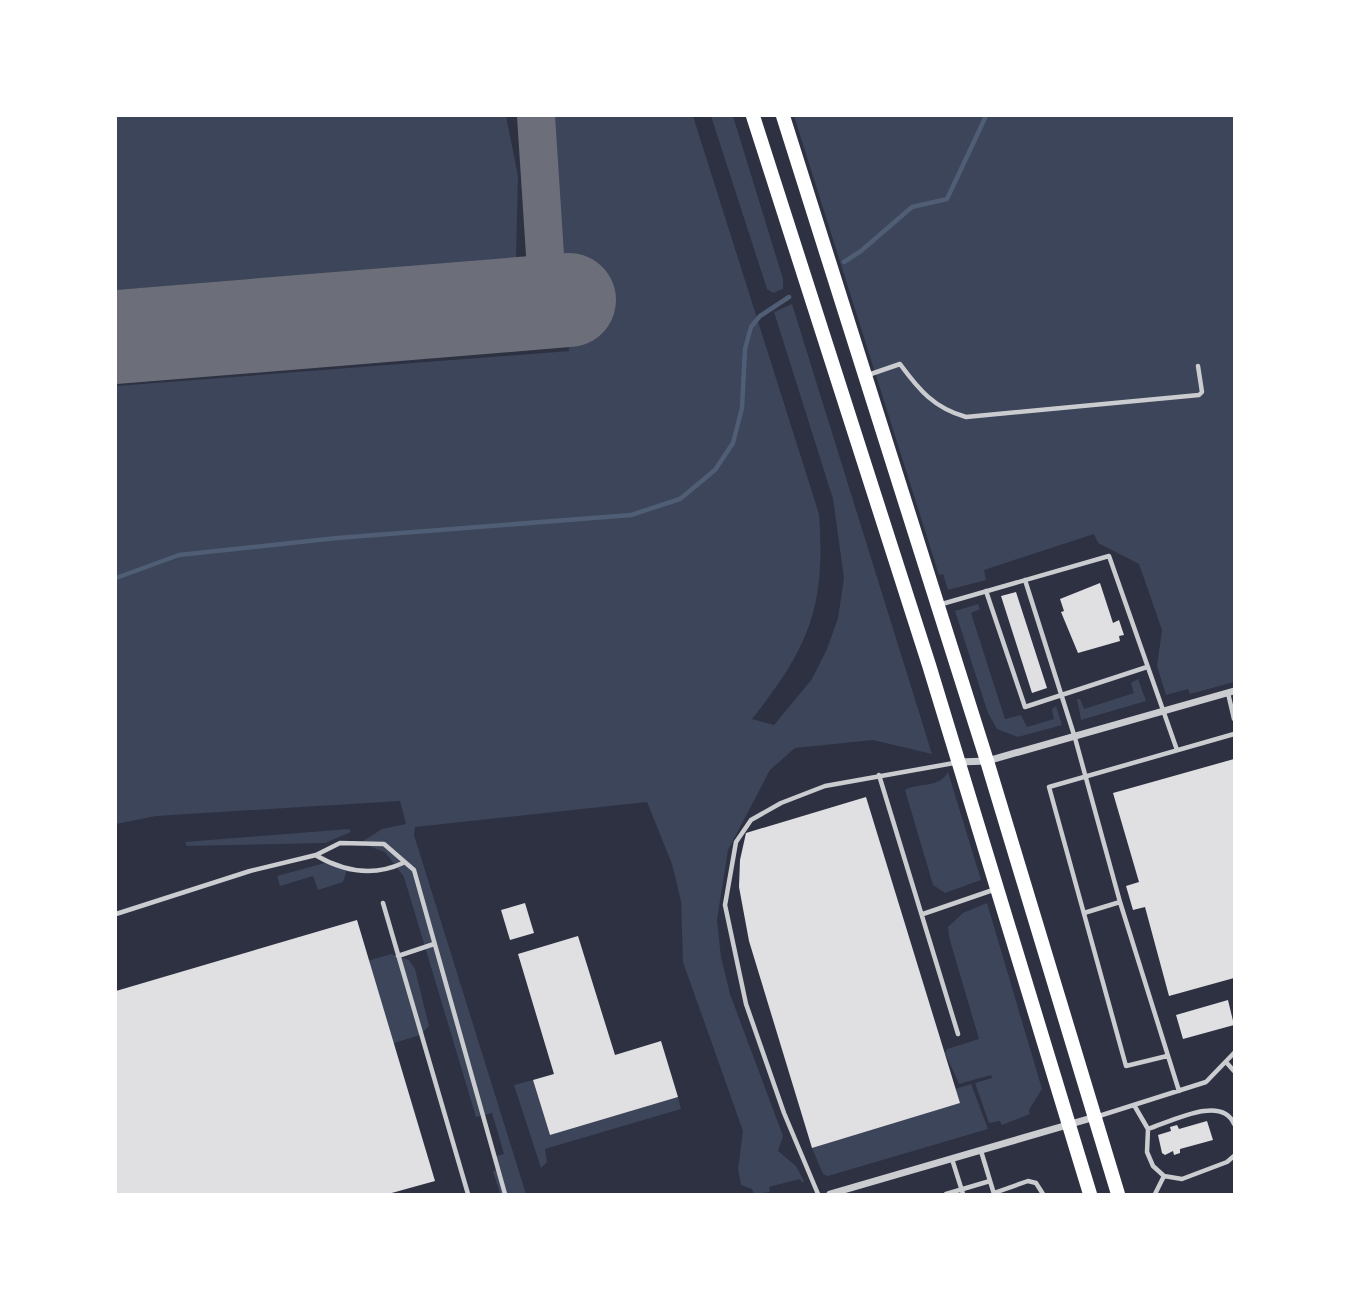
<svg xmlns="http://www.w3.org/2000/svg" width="1350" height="1310" font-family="'Work Sans',sans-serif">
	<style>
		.green { fill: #3c4559 }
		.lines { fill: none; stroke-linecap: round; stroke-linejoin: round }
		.stream { stroke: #4f5d75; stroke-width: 4.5 }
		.taxiway { stroke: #6c6f7a; stroke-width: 38 }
		.runway { stroke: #6c6f7a; stroke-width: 94 }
		.building { fill: #e0e0e3 }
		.service { stroke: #caccd0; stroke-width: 4.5 }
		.minor { stroke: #caccd0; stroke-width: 7 }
		.primary { stroke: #fff; stroke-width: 14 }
	</style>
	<rect width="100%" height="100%" fill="#2d3142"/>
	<path class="green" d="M116 116H506L518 176 516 258 116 290Z
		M552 116H693L819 514C826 607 809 647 752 719L774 725 812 679 827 649 838 618 844 578 833 499 774 312 792 304 932 754 873 740 795 748 770 770 728 850 717 920 721 957 730 994 783 1136 778 1151 796 1166 804 1181 802 1183 800 1179 769 1187 770 1192 754 1194 752 1189 741 1185 738 1169 743 1131 683 962 681 901 672 864 647 802 415 827 414 835 526 1194H500L493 1171 500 1169 496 1156 504 1154 492 1113 476 1117 404 877 385 852 360 843 382 829 406 824 400 801 156 816 116 824V386L569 351Z
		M711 116H733L783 279V289L773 293 767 289Z
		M794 116H1234V682L1190 694 1188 689 1166 695 1157 666 1162 630 1139 564 1098 543 1094 534 984 570 986 580 948 590 943 574 939 575Z
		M978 604 980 609 971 613 1005 719 1021 715 1027 727 1054 719 1052 709 1056 706 1062 725 1018 737 997 729 988 713 955 611Z
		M1138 679 1146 701 1081 720 1077 699H1080L1084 709 1134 693 1131 683Z
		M948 772 981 880 945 893 933 885 905 790C918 782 939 789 948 772Z
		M349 829 351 832 325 843 187 846 185 842Z
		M332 861 343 864 347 870 343 882 318 890 313 876 280 886 277 876Z
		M987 903 1042 1089 1029 1110 1030 1114 1002 1125 1000 1121 989 1123 975 1083 992 1078 991 1075 959 1084 945 1053 947 1049 979 1039 949 937 948 927 963 913Z
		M391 954 409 960 415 969 429 1026 420 1035 365 1052 341 969Z
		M533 1080 550 1135 678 1097 681 1109 545 1149 547 1162 541 1168 514 1085Z
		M971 1084 988 1129 828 1176 823 1174 812 1148 959 1103 955 1089Z"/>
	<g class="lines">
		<path class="stream" d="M844 262 861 251 912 207 947 199 986 116
			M116 578 179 555 337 538 631 515 680 499 715 470 733 443 742 408 745 349 751 327 760 316 789 297"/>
		<path class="taxiway" d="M536 116 548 301"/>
		<path class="runway" d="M116 337 569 300"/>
	</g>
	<path class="building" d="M1100 583 1113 623 1119 620 1124 635 1119 636 1120 641 1078 653 1061 612 1064 611 1060 599Z
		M1016 592 1047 688 1032 693 1001 596Z
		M1234 759V978L1169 996 1145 907 1133 910 1126 886 1139 882 1113 793Z
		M866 797 960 1103 812 1148 749 941 739 887 740 860 746 833Z
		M525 903 534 933 510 940 501 910Z
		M357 920 435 1181 388 1194H116V991Z
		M578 936 615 1055 661 1041 678 1097 550 1135 533 1080 554 1074 518 954Z
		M1228 1000 1234 1025 1183 1039 1176 1015Z
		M1207 1121 1213 1140 1180 1149V1153L1174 1155 1173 1151 1165 1155 1162 1153 1158 1135 1171 1131 1170 1127 1177 1125 1179 1129Z"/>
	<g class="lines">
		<path class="service" d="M868 375 900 364C919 390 934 408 966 417L1199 395 1202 392 1198 366
			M1025 580 1075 738 1120 902 1179 1091
			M986 591 1025 707 1147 667
			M942 604 1109 556 1177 750
			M1228 693 1234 719
			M879 775 958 1034
			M317 856C345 872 373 877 403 863
			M383 903 468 1194
			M1084 913 1120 902
			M116 914 250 871 316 855 340 843 384 844 414 870 505 1194
			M923 914 993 890
			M398 956 434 944
			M1167 1056 1126 1066 1049 787 1234 734
			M1226 1062 1234 1071
			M1134 1105 1148 1129 1147 1152 1153 1166 1164 1176 1182 1179 1227 1162 1234 1156
			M1099 1116 1206 1082 1234 1053
			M1148 1129C1170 1122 1222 1094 1234 1124
			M981 1151 994 1194
			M952 1159 963 1194
			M994 1193 1028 1181 1036 1183 1043 1194
			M818 1194 784 1113 746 1004 725 905 736 842 751 820 781 803 825 786 954 763
			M946 1194 990 1181
			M1155 1194 1164 1176"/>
		<path class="minor" d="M959 762 987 761 1234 691
			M830 1194 1095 1117"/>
		<path class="primary" d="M753 116 929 665 1090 1194
			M783 116 987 761 1118 1194"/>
	</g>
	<rect width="1350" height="1310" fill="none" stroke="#ffffff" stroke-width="234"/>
</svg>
